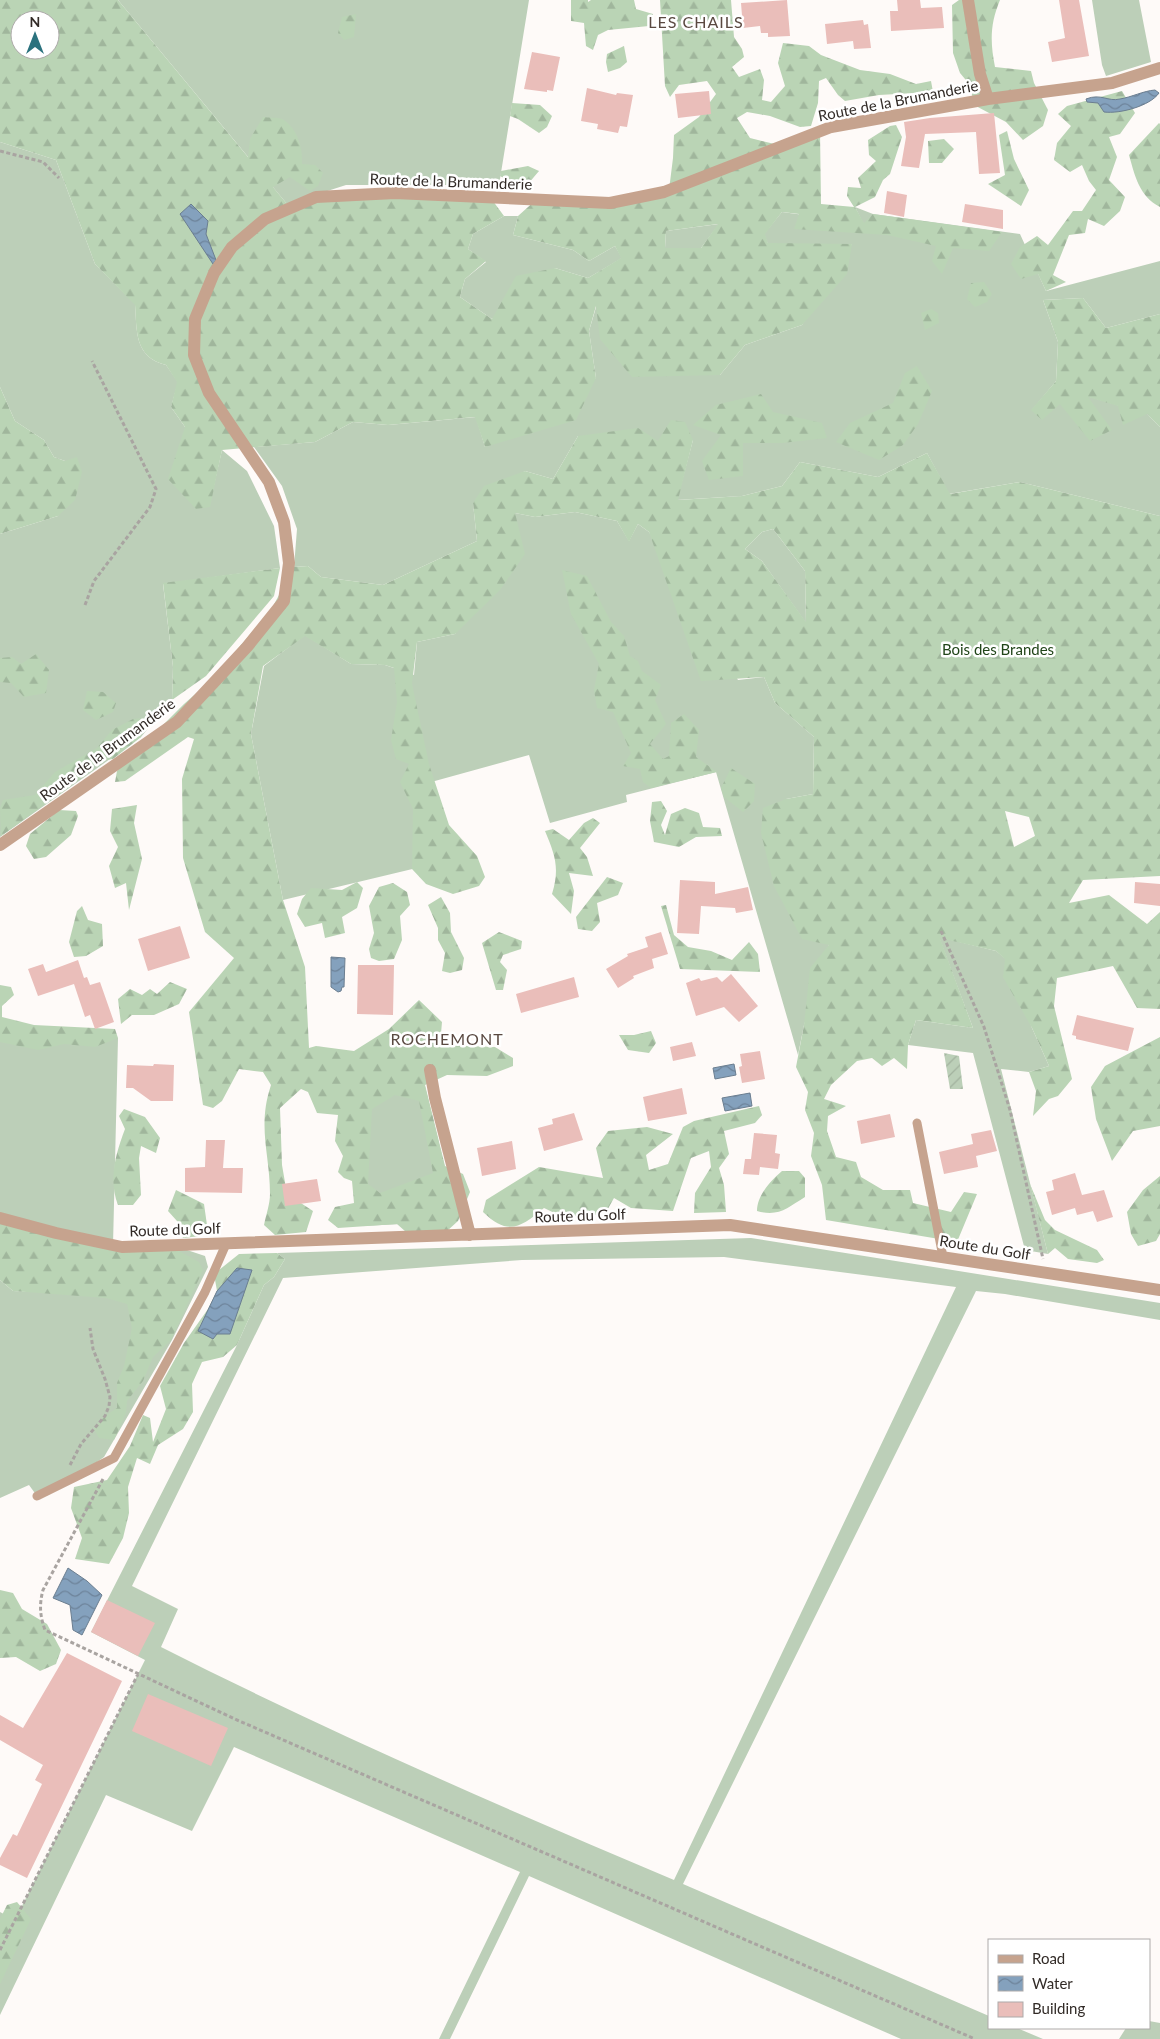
<svg xmlns="http://www.w3.org/2000/svg" width="1160" height="2039" font-family="Lato,sans-serif">
	<style>
		.grass { fill: #bccfb8; fill-rule: evenodd }
		.forest { fill: url(#forest-firs); fill-rule: evenodd }
		.garden { fill: url(#garden-furrows) }
		.water { fill: url(#water-waves); stroke: #6b7e90 }
		.building { fill: #eabeba }
		.lines { fill: none; stroke-linecap: round; stroke-linejoin: round }
		.path { stroke: #a9a4a1; stroke-width: 3; stroke-dasharray: 4 2.5; stroke-linecap: butt }
		.lane { stroke: #c6a38e; stroke-width: 9 }
		.street { stroke: #c6a38e; stroke-width: 12 }
		.labels { text-anchor: middle; dominant-baseline: central; stroke-width: 5; stroke-linejoin: round; paint-order: stroke }
		.street-label { font-size: 15px; fill: #322b27; stroke: #fff }
		.park-label { font-size: 15px; fill: #214519; stroke: #fff }
		.neighbourhood-label { font-size: 16px; letter-spacing: 1px; fill: #5a4941; stroke: #fff }
	</style>
	<defs>
		<pattern id="forest-firs" width="22" height="20" patternUnits="userSpaceOnUse" patternTransform="scale(1.25)"><rect width="22" height="20" fill="#bad4b5"/><path d="M5 1l3.5 6h-7zM16 11l3.5 6h-7z" fill="#a0b69c"/></pattern>
		<pattern id="garden-furrows" width="10" height="10" patternUnits="userSpaceOnUse" patternTransform="scale(1.25)"><rect width="10" height="10" fill="#bccfb8"/><path d="M-1 1l2-2M0 10L10 0M9 11l2-2" fill="none" stroke="#a2b29e"/></pattern>
		<pattern id="water-waves" width="16" height="10" patternUnits="userSpaceOnUse" patternTransform="scale(1.25)"><rect width="16" height="10" fill="#84a1bd"/><path d="M0 5q4-4 8 0t8 0" fill="none" stroke="#6d839a"/></pattern>
	</defs>
	<rect width="100%" height="100%" fill="#fefaf8"/>
	<path class="grass" d="M118 0H529L499 185H346L287 204Z
		M1092 0H1139L1151 62 1106 76 1102 65Z
		M0 142 56 160 95 264 135 304C137 331 134 357 166 365L178 382 171 407 185 427 209 507 222 450 247 471 274 526 280 568 163 584 173 667 172 700 141 737 0 837V534L58 516 65 461 54 457 44 440 15 421 0 387Z
		M855 207 873 214 1020 234 1046 291 1160 261V314L1106 328 1083 298 1043 300 1058 342 1056 381 1032 410 1087 396 1147 414 1160 427V516L1020 482 949 494 927 453 878 477 800 462 782 486 742 496 677 500 693 440 658 441 578 436 553 479 525 471 473 503 477 541 383 585 321 577 308 566 294 567 297 529 282 486 254 447 315 442 353 422 388 425 476 417 485 447 596 378 589 331 597 304 720 375 745 345 802 325 852 244H768L764 234 782 212 863 223Z
		M504 216H518L513 235 573 250 589 261 615 246 622 258 588 278 555 268 492 319 460 297 465 279 486 262 468 249 473 234Z
		M719 224 701 248H665L666 231Z
		M575 512 617 521 629 541 638 524 649 532 738 680 764 677 775 703 814 737 813 794 786 799 829 945 804 1025 798 1055 716 772 626 795 627 802 550 823 529 755 424 784 450 860 283 900 251 734 264 666 305 635 351 664 385 665 414 675 417 642 455 634 515 513 535 517Z
		M773 529 805 571 806 623 762 561 745 549 762 532Z
		M939 937 996 951 1006 959 1032 1028 1049 1066 1029 1072 1001 1069 1048 1254 1025 1250 973 1053 908 1045 916 1020 973 1028Z
		M0 1029 118 1038 113 1245 0 1218Z
		M423 1078 458 1221 363 1226 353 1090Z
		M751 1238 1160 1303V1320L1005 1294 976 1291 683 1884 989 2016V2028H1017L1043 2039H901L529 1876 450 2039H439L520 1872 234 1747 192 1831 106 1795 0 2015V1912L15 1920 145 1660 91 1632 237 1345 264 1285 274 1277 285 1259 277 1253ZM724 1257 956 1287 674 1880C501 1807 329 1732 161 1647L178 1609 132 1586 283 1278 522 1260Z
		M181 1248 205 1256 208 1267 172 1340 104 1457 67 1483 37 1496 29 1485 0 1498V1280L13 1291 36 1292Z
		M1149 2021 1160 2023V2039H1119L1126 2028H1149Z"/>
	<path class="forest" d="M0 0H118L248 157 250 139 263 117C268 118 277 117 282 119 297 127 303 148 302 164L315 165 323 173 318 186 310 191 290 177 273 187 287 204 395 193 490 197 504 216 473 234 468 249 486 261 465 279 460 297 492 319 516 276 555 268 588 278 621 258 615 246 589 261 573 250 513 235 518 216 537 199 610 203 669 190 673 158 674 135 699 117 716 94 707 81 679 85 670 97 665 86 660 0H731L734 37 742 49 744 57 732 67 739 77 760 69 764 80 762 100 771 102 785 86 778 63 783 43 809 46 821 55 860 70 890 74 916 84 931 81 933 92 879 95 845 101 838 95 826 78 819 81 818 103 811 126 800 127 770 116 747 112 737 118 750 138 783 146 820 131 821 204 854 207 847 196 848 187 861 188 858 178 876 161 869 155 868 140 890 126 896 125 902 137 890 174 883 180 875 197 855 207 864 223 873 214 1002 232 989 251 953 248 942 274 932 261 936 246 887 235 794 229 799 214 782 212 765 234 768 243 852 244 847 274 802 325 745 345 720 375 632 377 600 339 596 306 589 331 596 378 576 420 485 447 475 417 388 425 353 422 315 442 222 450 210 507 196 509 168 479 185 427 171 407 177 382 166 365C134 357 137 331 135 305L95 264 56 160 0 142ZM20 20H50V50H20ZM718 224 701 248H665L666 231Z
		M571 0H588V2L591 0H634L636 9 653 14 649 26 608 30 598 35 593 50 586 46 584 23 571 21Z
		M959 0H1000C990 24 990 42 995 67L1031 71 1034 83 1048 110 1043 126 1023 140 1006 122 974 105 970 85 960 73 953 53 952 5Z
		M356 14 354 37 344 40 338 33 342 17Z
		M624 46 627 62 620 68 608 72 606 62 607 54Z
		M1122 91 1135 113 1120 134 1109 137 1117 157 1109 180 1125 197 1120 211 1104 226 1088 219 1085 233 1069 235 1053 275 1066 282 1046 291 1038 274 1021 279 1011 264 1020 247 1037 236 1048 245 1073 211H1082L1096 190 1089 181 1082 165 1070 172 1054 160 1057 143 1071 126 1058 114 1067 106Z
		M512 103 540 105 552 116 547 127 539 133 518 119 510 116Z
		M1159 123 1160 124V207C1139 196 1135 176 1129 155Z
		M1007 131 1014 159 1029 190 1021 206 988 184 1005 175 999 135Z
		M944 139 954 149 942 163H929L928 141Z
		M528 166 539 171 528 184 510 181 500 176 501 171Z
		M984 282 992 294 987 302 975 307 967 299 971 283Z
		M1083 298 1106 328 1160 314V427L1147 414 1123 425 1118 406 1088 397 1112 430 1090 441 1060 404 1042 420 1031 410 1056 381 1058 342 1043 300Z
		M931 309 938 313 939 323 925 330 921 313Z
		M917 366 932 391 918 424 903 445 879 460 836 442 850 423 893 403 905 373Z
		M0 387 15 421 44 440 54 457 65 461 77 457 82 472 75 500 58 516 0 534Z
		M761 394 773 412 822 423 827 438 782 443H743V476L709 480 702 461 721 435 693 425 716 405Z
		M671 420 685 422 693 440 678 500 742 496 782 486 800 462 878 477 927 453 950 494 1020 482 1160 516V876L1083 880 1069 903 1109 895 1147 924 1160 912V1009L1137 1008 1113 966 1057 978 1054 1006 1072 1079 1058 1096 1049 1099 1033 1116 1036 1091 1029 1072 1049 1066 1032 1028 1003 977 1005 959 996 951 940 938 973 1028 916 1020 908 1045 907 1069 894 1058 882 1066 872 1058 857 1061 831 1085 824 1099 846 1106 828 1116 827 1131 836 1157 856 1162 861 1177 883 1190H910L913 1203 951 1212 964 1192 977 1194 957 1242 826 1220 822 1185 811 1156 814 1133 805 1110 808 1092 796 1067 804 1025 810 968 829 945 802 939 774 886 761 833 763 808 786 799 813 794 814 737 775 703 764 677 701 681 649 532 638 524 629 542 617 521 575 512 535 517 515 513 525 554 500 590 455 634 417 642 412 684 429 764 449 825 477 856 485 877 479 886 453 894 426 884 412 869 413 809 400 782 409 764 396 759 391 740 397 702 394 668 385 665 351 664 305 636 263 666 251 734 283 900 305 967 309 1048 316 1046 354 1051 389 1029 419 1000 442 1022 440 1045 495 1047 513 1058V1066L487 1076 447 1075 425 1085 445 1166 463 1174 470 1192 458 1221 447 1231 406 1232 397 1224 338 1228 328 1220 335 1207 354 1203 352 1181 344 1178 338 1172 343 1156 335 1141 338 1115 317 1113 308 1092 301 1089 280 1108 282 1165 287 1194 313 1211 306 1232 275 1235 264 1225C266 1215 270 1204 270 1194 270 1154 257 1127 271 1085L263 1072 239 1069 222 1101 213 1108 203 1105 189 1012 234 958 205 932 183 858 182 779 194 739 188 737 125 781 115 782 117 771 184 704 210 681 271 610 294 567 308 566 321 577 383 585 477 541 473 503 484 486 525 471 553 479 578 436 638 428 658 441ZM773 529 805 571 806 622 762 561 745 549 762 532ZM1005 811 1029 817 1035 836 1014 847ZM395 1095 419 1101 433 1173 380 1193 368 1184 372 1109Z
		M280 568 274 596 206 676 172 700 173 667 163 583Z
		M562 570 587 576 611 622 624 636 630 656 638 661 642 671 661 685 655 700 666 724 650 744 663 759 669 756 671 723 684 714 699 730 696 757 717 772 651 788 643 782 640 769 623 766 631 753 613 712 597 708 594 690 599 664 571 614Z
		M36 654 49 670 46 693 24 697 11 683 0 682V658L12 657 21 664Z
		M87 691 103 692 116 703 113 712 96 720 83 710Z
		M142 718 141 737 113 759 100 761 77 781 1 836 0 808 3 800 35 795 55 772 97 748 112 730 133 719Z
		M731 768 755 784 754 801 743 812 724 797 721 788Z
		M661 801 667 811 661 825 665 835 671 814 685 808 699 813 703 827 720 828 722 836 696 837 679 847 654 842 650 821 652 802Z
		M137 805 134 823 142 859 129 910 126 883 115 888 109 866 118 847 110 831 112 809Z
		M59 810 76 811 78 816 71 835 46 857 34 859 26 846 30 834Z
		M593 818 600 823 580 848 587 857 593 876 569 873 574 891 571 914 552 894C560 868 555 855 545 831L553 829 569 840 584 823Z
		M607 877 623 883 618 895 597 903 600 922 592 931 578 929 576 917Z
		M357 882 363 888 357 908 342 917 345 933 325 938 322 923 305 927 297 914 302 899 311 888 342 890Z
		M393 883 407 892 410 905 400 916 402 940 394 959 379 961 371 958 369 949 374 933 369 906 379 887Z
		M441 897 450 913 451 932 464 958 462 970 450 973 442 971 445 953 438 940V928L428 905Z
		M666 905 674 935 688 947 711 951 732 960 749 942 758 954 760 972 680 969 661 906Z
		M82 906 88 920 102 924 103 946 86 956 74 957 69 942 77 911Z
		M499 932 522 941 521 949 503 955 500 962 507 970 503 990H496L482 943Z
		M170 982 187 989 179 1004 154 1015H132L121 1024 118 999 130 989 142 995 150 989 157 994Z
		M0 985 11 987 14 995 2 1006V1017L34 1025 115 1029 118 1038 95 1047 64 1044 38 1050 0 1042Z
		M651 1031 656 1043 649 1053 628 1050 619 1035H634Z
		M1160 1037V1126L1133 1131 1112 1161 1096 1119 1091 1087 1105 1066Z
		M759 1106 762 1115 755 1123 724 1131 729 1154 719 1168 724 1185 726 1212 694 1213 695 1193 711 1167 709 1151 691 1158 673 1211 631 1208 614 1198 605 1214 563 1217 544 1208C520 1228 508 1236 483 1212L486 1200 539 1167 603 1178 596 1148 608 1131 647 1127 673 1134 646 1155 649 1170 668 1164 683 1127 694 1121Z
		M124 1109 145 1117 160 1138 156 1153 141 1146 139 1158 141 1195 133 1205H118C108 1179 116 1153 125 1129L119 1116Z
		M782 1171H799L805 1178V1197C787 1208 779 1217 757 1211 757 1196 770 1181 782 1171Z
		M1160 1176V1234L1156 1241 1138 1246 1131 1234 1127 1212 1143 1190Z
		M1030 1184 1045 1220 1055 1230 1097 1250 1104 1260 1097 1263 1068 1259 1055 1248 1048 1254Z
		M176 1190 204 1204 207 1225 201 1236 183 1238 177 1221 168 1211Z
		M0 1218 56 1233 177 1250 199 1262 203 1270 171 1340 153 1357 143 1381 127 1401 126 1413 114 1440 99 1438 94 1429 105 1416 117 1408V1383L124 1366 132 1328 127 1304 106 1298 13 1291 0 1280Z
		M277 1253 285 1259 274 1277 264 1285 237 1345 223 1357 202 1362 192 1384 193 1412 183 1429 158 1445 150 1464 137 1458 128 1487 129 1513 123 1538 109 1564 75 1559 82 1538 71 1508 74 1487 107 1480 130 1446 143 1415 150 1418 153 1442 166 1409 160 1386 184 1343 208 1309 217 1291 214 1274 239 1254Z
		M0 1590 13 1593 22 1609 47 1624 61 1650 56 1664 40 1671 16 1657 0 1658Z
		M17 1902 31 1919 0 1984V1919L7 1905Z"/>
	<path class="garden" d="M944 1053 959 1056 963 1089H950Z"/>
	<path class="water" d="M1155 90 1159 93C1150 106 1120 114 1104 112L1098 103 1087 102 1086 99C1101 93 1108 102 1120 99 1132 97 1143 91 1155 90Z
		M191 204 208 221 206 234 216 260 213 264 180 214Z
		M331 957 345 958 344 987H342L341 991 338 992 331 987Z
		M734 1064 736 1075 715 1079 713 1068Z
		M750 1093 752 1106 725 1111 722 1098Z
		M237 1268 252 1270 230 1334H217L213 1339 198 1331 217 1291Z
		M68 1568 87 1581 102 1595 82 1635 73 1630 70 1605 53 1598Z"/>
	<path class="building" d="M787 0 790 36 768 37V33H761L760 26 743 28 741 3Z
		M897 0H920L921 8 942 7 944 28 891 31 890 11H898Z
		M1059 0H1079L1089 56 1052 62 1048 42 1065 38Z
		M863 20 864 25 868 24 871 48 854 49 853 41 827 44 825 24Z
		M532 52 560 57 553 91 547 90V92L524 89Z
		M587 88 616 95 617 93 633 95 627 127 620 126 618 133 597 129 598 124 581 121Z
		M709 91 711 114 678 118 675 94Z
		M994 113 1000 173 979 174 976 132 925 134 919 168 901 166 906 137 904 122 930 118Z
		M887 191 907 195 904 217 884 213Z
		M965 204 1003 210V229L962 222Z
		M680 880 715 882V894L748 887 753 910 736 913 735 908 701 906 699 934 677 933Z
		M1135 882 1160 884V906L1134 903Z
		M180 926 190 958 148 971 138 939Z
		M661 932 668 954 652 959 654 968 633 976 634 978 618 988 606 969 628 956 627 954 648 947 645 937Z
		M78 960 84 978 87 977 90 985 100 982 114 1022 95 1029 90 1015 85 1017 74 984 38 996 28 969 43 964 46 972Z
		M358 965H394L393 1015 357 1014Z
		M731 974 758 1006 739 1022 724 1007 696 1016 686 983 699 978 701 981 717 977 722 982Z
		M574 977 579 997 521 1013 516 994Z
		M1077 1015 1134 1028 1128 1051 1076 1039V1036L1072 1035Z
		M692 1042 696 1056 673 1061 670 1047Z
		M760 1051 765 1079 742 1083 739 1067 742 1066 740 1054Z
		M154 1064 174 1065 173 1101H151L133 1088H126L127 1065 153 1066Z
		M682 1088 687 1114 648 1121 643 1097Z
		M574 1113 583 1140 544 1151 538 1128 553 1124 552 1119Z
		M890 1114 895 1137 861 1144 857 1121Z
		M991 1130 997 1151 976 1156 978 1167 944 1174 939 1152 973 1144 971 1134Z
		M754 1133 777 1135 775 1153 780 1154 778 1169 760 1167 759 1175 743 1174 745 1159H751Z
		M206 1140H225L223 1168H243L242 1193 185 1192V1168L205 1167Z
		M512 1141 516 1169 482 1176 477 1148Z
		M1075 1173 1082 1195 1104 1190 1113 1217 1097 1222 1093 1211 1077 1215 1075 1208 1052 1215 1046 1192 1054 1190 1052 1180Z
		M317 1179 321 1201 285 1206 282 1184Z
		M107 1600 155 1623 138 1656 91 1632Z
		M67 1653 122 1681 27 1878 0 1865V1858L13 1834 17 1836 42 1784 35 1780 43 1765 0 1740V1715L23 1728Z
		M148 1694 228 1728 211 1766 132 1731Z"/>
	<g class="lines">
		<path class="path" d="M0 151 43 162 59 178
			M85 605 94 581 150 507 156 489 92 361
			M941 931 984 1027 1010 1110 1043 1259
			M70 1465 81 1444 105 1416 109 1406 110 1397 105 1379 93 1349 90 1328
			M103 1479 43 1590C39 1605 40 1616 45 1630L237 1720 975 2039
			M0 1950 138 1674"/>
		<path class="lane" d="M917 1123 943 1257
			M37 1496 114 1458 205 1292 226 1244"/>
		<path class="street" d="M968 0 980 74 988 99
			M0 845 177 722 247 647 284 601 289 563 284 522 269 482 209 393 194 355 195 319 214 273 232 247 265 219 316 197 395 193 610 203 664 192 831 127 988 99 1112 83 1160 68
			M430 1070 435 1098 470 1235
			M0 1218 56 1233 122 1247 730 1225 1160 1290"/>
	</g>
	<g class="labels">
		<g class="street-label">
			<text transform="translate(898 100) rotate(-11)">Route de la Brumanderie</text>
			<text transform="translate(451 181) rotate(2)">Route de la Brumanderie</text>
			<text transform="translate(107 749) rotate(-36)">Route de la Brumanderie</text>
			<text transform="translate(580 1215) rotate(-2)">Route du Golf</text>
			<text transform="translate(175 1229) rotate(-2)">Route du Golf</text>
			<text transform="translate(985 1247) rotate(9)">Route du Golf</text>
		</g>
		<g class="park-label">
			<text x="998" y="649">Bois des Brandes</text>
		</g>
		<g class="neighbourhood-label">
			<text x="696" y="21">LES CHAILS</text>
			<text x="447" y="1038">ROCHEMONT</text>
		</g>
	</g>
	<rect x="988" y="1939" width="162" height="90" fill="#ffffff" stroke="#adaaa9"/>
	<rect x="998" y="1955" width="25" height="8" fill="#c6a38e" stroke="#adaaa9"/>
	<text x="1032" y="1964" font-size="15" fill="#322b27">Road</text>
	<rect x="998" y="1976" width="25" height="15" fill="url(#water-waves)" stroke="#adaaa9"/>
	<text x="1032" y="1989" font-size="15" fill="#322b27">Water</text>
	<rect x="998" y="2002" width="25" height="15" fill="#eabeba" stroke="#adaaa9"/>
	<text x="1032" y="2014" font-size="15" fill="#322b27">Building</text>
	<g transform="translate(35 35)"><circle r="24" fill="#ffffff" stroke="#adaaa9"/>
	<path d="M0-4L9 19L0 12L-9 19Z" fill="#2b727e"/>
	<text y="-8" font-size="14" font-weight="bold" text-anchor="middle" fill="#322b27">N</text>
	</g>
</svg>
